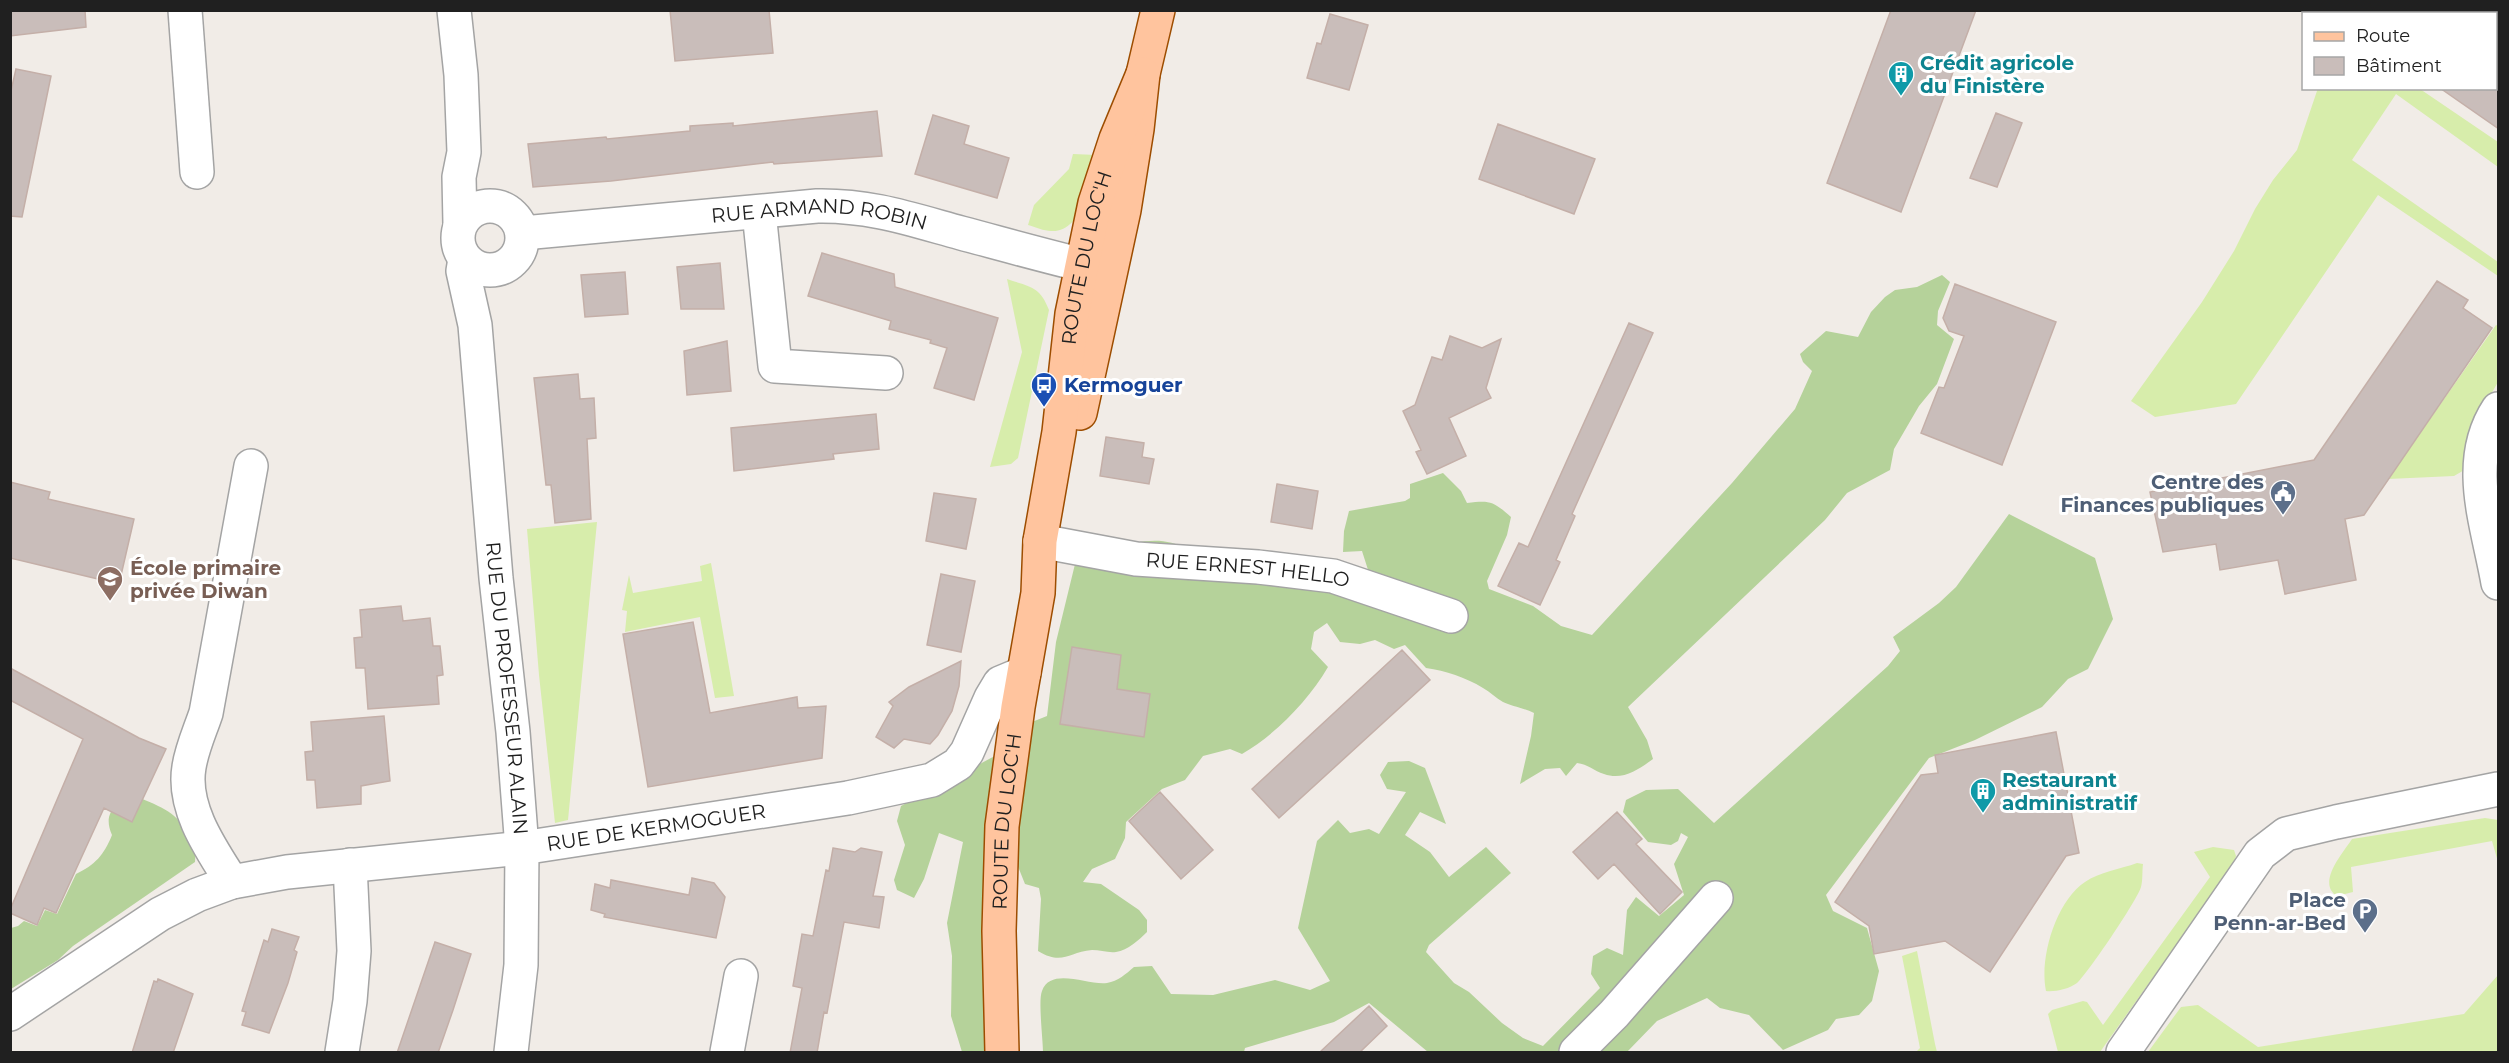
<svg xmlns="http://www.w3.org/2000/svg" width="2509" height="1063" font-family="Montserrat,sans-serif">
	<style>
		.grass { fill: #d7edab }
		.forest { fill: #b5d29a }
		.building { fill: #c9bdba; stroke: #c4afa8; stroke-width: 1.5 }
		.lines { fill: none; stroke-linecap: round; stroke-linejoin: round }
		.minor-casing { stroke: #a4a4a4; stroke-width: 36 }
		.major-casing { stroke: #9d4d00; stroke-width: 36 }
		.minor { stroke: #fff; stroke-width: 33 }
		.major { stroke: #ffc49e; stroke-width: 33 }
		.labels { text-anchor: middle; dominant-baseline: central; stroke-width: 6; stroke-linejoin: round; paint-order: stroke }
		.culture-label { font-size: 20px; font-weight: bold; fill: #0d838f; stroke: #fff; text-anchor: start }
		.street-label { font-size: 20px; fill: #202020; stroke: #fff }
		.transit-label { font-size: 20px; font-weight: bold; fill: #164399; stroke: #fff; text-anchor: start }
		.service-label { font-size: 20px; font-weight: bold; fill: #4e5e75; stroke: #fff; text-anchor: end }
		.education-label { font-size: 20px; font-weight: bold; fill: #785e54; stroke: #fff; text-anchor: start }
	</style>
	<rect width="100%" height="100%" fill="#f1ece7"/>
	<path class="grass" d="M2360 11 2450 10V11L2448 14 2359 13Z
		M2318 88 2420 89 2498 142V167L2396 94 2352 160 2498 262V276L2378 195 2236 404 2155 417 2131 401 2202 302 2234 251 2255 209 2273 180 2297 150Z
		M1073 154 1097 155C1090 179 1084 233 1051 231 1044 231 1035 227 1028 225L1034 205 1069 169Z
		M1007 279C1030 287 1040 286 1049 310L1018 458 1011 464 990 467 1022 352Z
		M2496 325 2498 326V382L2490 396 2466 469 2454 476 2388 479Z
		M597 522 568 820 555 823 539 675 527 529Z
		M711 563 734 696 715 698 700 617 625 632 627 611 622 610 629 575 633 593 702 581 700 566Z
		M2485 818 2498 820V862L2492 841 2351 867 2353 892 2337 896C2316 883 2343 853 2352 839Z
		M2213 847 2234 850 2236 856 2233 865 2100 1052H2058L2048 1014 2052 1010 2083 1001 2087 1002 2103 1025 2210 877 2194 852Z
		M2137 863 2143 864C2142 871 2143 880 2141 887 2138 899 2086 976 2077 983 2069 989 2055 992 2046 991 2039 958 2056 901 2085 882 2099 872 2121 869 2137 863Z
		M1917 951 1935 1044 1937 1052H1916L1920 1048 1902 956Z
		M2498 975V1052H2148L2181 1007 2198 1005 2258 1047 2464 1014Z"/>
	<path class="forest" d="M1942 275 1950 282 1938 311 1937 325 1954 339 1937 384 1919 406 1894 449 1890 470 1847 493 1825 520 1628 707 1647 740 1653 759C1639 769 1623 781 1604 774 1594 771 1588 764 1577 763L1566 776 1560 768 1545 769 1520 784 1531 736 1534 713C1524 708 1511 706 1503 702 1496 698 1490 692 1483 688 1465 677 1446 671 1426 668L1405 645 1394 649 1375 640 1360 644 1340 642 1327 623 1314 632 1311 649 1328 667C1308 701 1276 734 1242 754L1230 749 1203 756 1185 780 1162 789 1126 822 1125 838 1115 859 1092 869 1083 882 1101 884 1139 910 1147 920V932C1139 940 1128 950 1116 952 1108 953 1100 950 1092 950 1068 952 1063 966 1038 951L1041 899 1039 888 1025 884 1017 864 988 1052H962L951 1016 952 956 947 923 963 842 939 833 924 879 914 898 897 890 894 880 905 845 897 821 901 806 1021 742 1032 722 1047 716 1056 642 1076 560C1110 551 1155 528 1187 550L1370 576 1362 551 1343 552 1344 531 1349 511 1405 501 1410 498V484L1443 473 1461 491 1467 503C1490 500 1493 501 1511 517L1507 535 1487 581 1489 589 1533 606 1561 626 1592 635 1732 483 1795 409 1812 371 1803 362 1800 354 1826 331 1858 337 1871 312 1885 297 1895 290 1917 287Z
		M2009 514 2095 558 2113 619 2088 669 2068 679 2042 707 1975 740 1929 758 1826 895 1833 911 1867 928 1879 971 1872 1001 1859 1015 1836 1019 1828 1030 1783 1050 1749 1015 1720 1008 1707 998 1657 1021 1627 1052H1428L1369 1003 1334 1022 1245 1048 1244 1052H1043C1043 1040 1038 1000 1042 991 1051 966 1089 986 1107 983 1118 981 1126 974 1134 967L1152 966 1171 994 1213 995 1275 980 1310 990 1330 981 1298 928 1317 841 1338 820 1350 833 1369 829 1379 834 1406 792 1387 789 1380 775 1388 762 1409 761 1425 768 1446 824 1420 812 1405 835 1430 852 1449 877 1486 847 1511 873 1429 945 1426 952 1454 983 1469 992 1502 1023 1523 1038 1543 1046 1600 988 1591 974 1593 956 1607 948 1623 955 1627 910 1636 897 1659 916 1684 895 1674 864 1688 837 1681 833 1678 841 1671 845 1648 842 1623 812 1626 800 1646 790 1678 789 1714 823 1888 666 1900 651 1893 637 1939 603 1956 587Z
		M136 796C162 808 178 811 190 839 194 848 196 852 195 862L73 946 58 960 11 989V928L18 926 24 921 37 926 45 910 57 914 76 874C95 865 104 855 112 835 102 813 116 802 136 796Z"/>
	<path class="building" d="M10 10H85L86 27 10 36Z
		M670 10H769L773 53 675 61Z
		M1891 10H1976L1901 212 1827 183Z
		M1330 14 1368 25 1349 90 1307 78 1317 43 1321 44Z
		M16 69 51 76 22 217 10 216V95Z
		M2440 88H2499V129Z
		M877 111 882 156 774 164 773 162 611 181 533 187 528 144 606 137 607 139 690 131V126L733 123V126Z
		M1996 113 2022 123 1997 187 1970 178Z
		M933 115 969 126 964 144 1009 158 997 198 915 174Z
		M1498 124 1595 159 1574 214 1479 179Z
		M822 253 894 274 895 287 998 318 974 400 934 388 947 348 930 343 931 340 889 329 891 321 808 296Z
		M720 263 724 309H681L677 267Z
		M625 272 628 314 585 317 581 275Z
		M2437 281 2468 300 2463 308 2492 328 2364 515 2345 519 2356 580 2285 594 2278 560 2220 570 2216 544 2163 552 2150 492 2314 460Z
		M1955 284 2056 322 2002 465 1921 433 1939 387 1944 388 1964 336 1949 331 1943 318Z
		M1629 323 1653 333 1572 514 1575 516 1556 560 1560 562 1540 605 1498 586 1519 543 1528 547Z
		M1450 336 1482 348 1501 339 1486 388 1491 398 1449 418 1466 456 1427 474 1416 452 1421 450 1403 411 1415 405 1432 357 1442 360Z
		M727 341 731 391 687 395 684 351Z
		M578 374 580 399 594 398 596 438 587 439 591 519 555 523 551 485H546L534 378Z
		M876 414 879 449 833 454 834 459 734 471 731 428Z
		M1106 437 1144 443 1142 457 1154 459 1149 484 1100 476Z
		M10 482 50 492 48 499 134 519 119 584 10 558Z
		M1277 484 1318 491 1312 529 1271 522Z
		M934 493 976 499 966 549 926 541Z
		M941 574 975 581 961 652 927 645Z
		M401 606 403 621 430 618 433 646H440L443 675 437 676 439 704 368 709 365 668H356L354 638 362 637 360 610Z
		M693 622 710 713 797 697 798 708 826 706 822 758 648 787 623 634Z
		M1072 647 1121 655 1117 689 1150 694 1144 737 1060 724Z
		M1402 650 1430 680 1279 818 1252 789Z
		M961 661 959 686 952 711 938 735 930 744 904 739 894 748 876 737 893 706 889 702 909 687Z
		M10 668 139 738 166 749 132 822 104 808 56 913 44 908 37 925 10 913V910L83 739 10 700Z
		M384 716 390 781 361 786V804L317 808 315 780H307L305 752 313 751 311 722Z
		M2056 732 2079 853 2066 856 1990 972 1945 941 1874 954 1869 926 1835 902 1921 775 1938 773 1935 755Z
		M1160 792 1213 850 1181 879 1129 821Z
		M1617 812 1642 839 1636 844 1682 892 1660 914 1614 864 1598 879 1573 852Z
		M833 848 855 852 861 848 882 852 873 896 884 897 879 928 844 922 827 1013 824 1012 817 1053H790L802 988 793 986 802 934 813 936 826 870 829 871Z
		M692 878 714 883 725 897 716 938 604 917 605 914 591 910 595 884 610 888 611 880 689 895Z
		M272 929 299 937 294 950 297 952 288 983 269 1033 242 1025 246 1012 242 1011 264 940 268 942Z
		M435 942 471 954 453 1010 438 1053H397Z
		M158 979 193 994 173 1053H132L154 981 157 982Z
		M1369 1006 1387 1026 1359 1053H1319Z"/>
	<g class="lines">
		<g class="minor-casing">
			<g id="minor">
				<path d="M185 10 197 172"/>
				<path d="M454 10 461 75 464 152 459 177 460 224"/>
				<circle cx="490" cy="238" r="32"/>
				<path d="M759 212 775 366 886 373"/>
				<path id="s1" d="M523 233 817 206C870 205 910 219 961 233 1010 246 1059 260 1108 271"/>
				<path id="s2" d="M465 259 463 271 475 325 496 578 513 732 522 848 521 965 511 1052"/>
				<path d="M2498 409C2463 462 2488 525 2498 583"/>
				<path id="s3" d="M1040 541 1136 559 1258 567 1333 576 1451 616"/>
				<path d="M232 882C211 849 182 808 189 767 192 748 200 731 206 713L251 466"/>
				<path id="s4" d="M10 1014 160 914 197 895 232 882 287 872 522 848 848 798 932 780 958 764 967 752 991 698 1000 683 1024 673"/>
				<path d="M342 1052 350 1001 354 951 350 865"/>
				<path d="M727 1052 741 976"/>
				<path d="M1576 1052 1614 1014 1716 898"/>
				<path d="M2123 1052 2260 854 2286 834 2336 822 2498 789"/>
			</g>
		</g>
		<g class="major-casing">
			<g id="major">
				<path d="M1080 413 1124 210 1137 129 1143 74 1158 10"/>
				<path id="s5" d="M1002 1052 999 931 1002 826 1018 707 1038 593 1040 541 1059 432 1072 314 1095 203 1116 139 1143 74"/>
			</g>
		</g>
		<use href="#minor" class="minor"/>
		<use href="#major" class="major"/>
	</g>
	<defs>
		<g id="building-pin" transform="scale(1.35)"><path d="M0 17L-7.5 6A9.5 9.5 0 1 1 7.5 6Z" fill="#0f9aa8" stroke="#fff"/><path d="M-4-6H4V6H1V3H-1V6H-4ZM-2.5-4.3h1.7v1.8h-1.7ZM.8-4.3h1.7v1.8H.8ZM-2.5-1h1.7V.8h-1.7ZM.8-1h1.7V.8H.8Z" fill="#fff"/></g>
		<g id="bus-pin" transform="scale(1.35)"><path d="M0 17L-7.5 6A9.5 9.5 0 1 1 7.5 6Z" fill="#1a4fb4" stroke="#fff"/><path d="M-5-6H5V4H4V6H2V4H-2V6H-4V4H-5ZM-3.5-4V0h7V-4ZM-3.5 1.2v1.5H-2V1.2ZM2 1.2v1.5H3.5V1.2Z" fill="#fff"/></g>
		<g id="civic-pin" transform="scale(1.35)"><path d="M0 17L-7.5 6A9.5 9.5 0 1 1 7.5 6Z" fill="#5c6f8a" stroke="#fff"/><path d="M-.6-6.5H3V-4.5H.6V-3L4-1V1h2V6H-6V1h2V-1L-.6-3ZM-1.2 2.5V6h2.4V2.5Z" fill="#fff"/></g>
		<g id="school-pin" transform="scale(1.35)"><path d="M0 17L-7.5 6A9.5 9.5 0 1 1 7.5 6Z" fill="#8d6e63" stroke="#fff"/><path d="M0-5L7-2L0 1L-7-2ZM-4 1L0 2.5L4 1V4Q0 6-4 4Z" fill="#fff"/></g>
		<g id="parking-pin" transform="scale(1.35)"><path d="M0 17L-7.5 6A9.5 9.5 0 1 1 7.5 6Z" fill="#5c6f8a" stroke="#fff"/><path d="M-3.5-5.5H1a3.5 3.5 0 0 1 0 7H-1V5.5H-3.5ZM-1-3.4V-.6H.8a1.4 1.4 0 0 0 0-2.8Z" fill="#fff"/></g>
	</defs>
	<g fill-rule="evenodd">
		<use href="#building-pin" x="1901" y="74"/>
		<use href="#bus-pin" x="1044" y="385"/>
		<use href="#civic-pin" x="2283" y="493"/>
		<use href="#school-pin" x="110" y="579"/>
		<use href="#building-pin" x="1983" y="791"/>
		<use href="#parking-pin" x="2365" y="911"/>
	</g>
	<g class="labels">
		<g class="culture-label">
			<text x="1920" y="63">Crédit agricole<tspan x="1920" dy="23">du Finistère</tspan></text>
			<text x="2002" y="780">Restaurant<tspan x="2002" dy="23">administratif</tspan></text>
		</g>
		<g class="street-label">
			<text stroke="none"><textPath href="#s1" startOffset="298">RUE ARMAND ROBIN</textPath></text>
			<text stroke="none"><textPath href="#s5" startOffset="801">ROUTE DU LOC'H</textPath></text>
			<text stroke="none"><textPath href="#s3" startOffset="210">RUE ERNEST HELLO</textPath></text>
			<text stroke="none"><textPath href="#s2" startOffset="432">RUE DU PROFESSEUR ALAIN</textPath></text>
			<text stroke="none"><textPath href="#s5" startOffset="231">ROUTE DU LOC'H</textPath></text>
			<text stroke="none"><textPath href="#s4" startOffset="687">RUE DE KERMOGUER</textPath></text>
		</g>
		<g class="transit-label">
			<text x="1064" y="385">Kermoguer</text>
		</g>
		<g class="service-label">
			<text x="2264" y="482">Centre des<tspan x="2264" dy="23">Finances publiques</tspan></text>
			<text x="2346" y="900">Place<tspan x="2346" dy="23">Penn-ar-Bed</tspan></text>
		</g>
		<g class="education-label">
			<text x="130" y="568">École primaire<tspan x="130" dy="23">privée Diwan</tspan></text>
		</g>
	</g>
	<rect width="2509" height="1063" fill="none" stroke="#202020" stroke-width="24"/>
	<rect x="2302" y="12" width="195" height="78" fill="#ffffff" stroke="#a6a6a6" stroke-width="1.5"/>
	<rect x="2314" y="32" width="30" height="9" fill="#ffc49e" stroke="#a6a6a6" stroke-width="1.5"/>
	<text x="2356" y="42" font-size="18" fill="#202020">Route</text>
	<rect x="2314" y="57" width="30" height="18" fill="#c9bdba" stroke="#a6a6a6" stroke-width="1.5"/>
	<text x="2356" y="72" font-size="18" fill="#202020">Bâtiment</text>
</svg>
